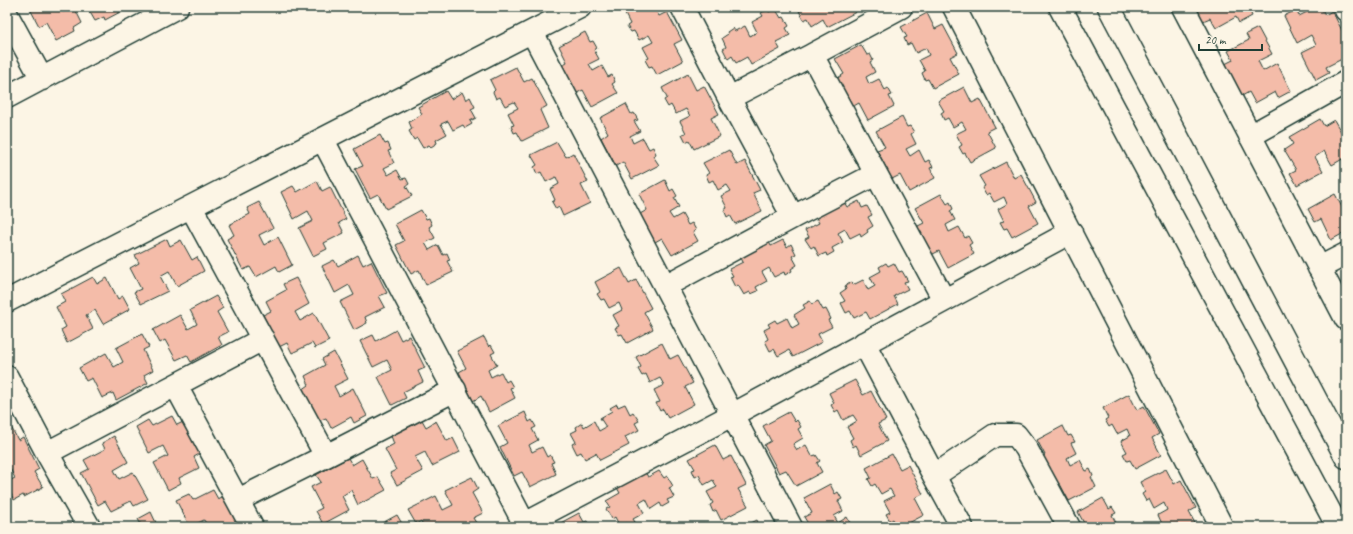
<svg xmlns="http://www.w3.org/2000/svg" width="1353" height="534" font-family="Caveat,sans-serif">
	<style>
		.building { fill: #f4bca9; stroke: #1f3d34 }
		.lines { fill: none; stroke-linecap: round; stroke-linejoin: round }
		.minor-casing { stroke: #1f3d34; stroke-width: 25 }
		.minor { stroke: #fcf5e5; stroke-width: 22 }
	</style>
	<rect width="100%" height="100%" fill="#fcf5e5"/>
	<filter id="ink" filterUnits="userSpaceOnUse"><feTurbulence type="fractalNoise" baseFrequency=".025" numOctaves="2"/><feDisplacementMap in="SourceGraphic" scale="8" xChannelSelector="R" yChannelSelector="G"/><feConvolveMatrix kernelMatrix="1 2 1 2 8 2 1 2 1" color-interpolation-filters="sRGB"/></filter>
	<g filter="url(#ink)">
		<path class="building" d="M29 7H61L63 12 74 7 82 23 74 28 75 31 56 41 46 22 39 26Z
			M87 7H122L124 10 105 20 104 17 95 21Z
			M638 7H654L659 16 667 12 682 40 674 44 683 61 657 75 652 66 649 67 645 60 649 58 643 47 653 42 649 35 639 40 634 31 631 32 627 26 630 24 625 14Z
			M802 7H854L856 12 827 27 823 19 812 26 808 18 804 20 799 11 803 9Z
			M1195 7H1248L1252 16 1239 23 1236 17 1216 28 1210 18 1203 21Z
			M1317 7H1321L1325 15 1332 11 1346 38V44L1341 46 1346 57 1326 67 1329 73 1316 80 1302 52 1316 45 1311 35 1297 43 1284 16 1296 10 1299 16Z
			M775 8 781 18 784 17 789 26 786 28 790 35 776 42 780 49 751 65 747 57 736 63 732 56 728 59 723 49 726 47 722 38 728 34 727 32 733 28 735 31 745 26 750 36 757 32 752 22 763 16 761 13 768 9 769 12Z
			M927 13 935 29 943 25 958 53 950 57 959 74 933 88 928 79 925 80 922 73 925 71 919 60 929 55 926 48 916 53 911 43 907 45 904 38 907 37 901 27Z
			M1258 28 1272 54 1258 61 1263 71 1277 63 1291 91 1278 98 1275 92 1255 103 1249 92 1242 96 1225 64 1233 60 1228 51 1249 40 1246 34Z
			M585 32 590 42 593 41 597 48 594 50 599 59 589 64 593 71 602 66 608 77 612 75 615 82 612 84 618 93 592 107 583 90 575 94 560 66 567 62 559 46Z
			M861 45 867 55 870 54 873 60 870 62 875 72 866 77 869 84 879 79 885 90 888 88 892 95 889 96 894 106 868 120 859 103 852 107 836 79 844 74 835 59Z
			M516 67 524 82 532 78 547 106 540 110 548 128 522 141 517 132 514 133 511 126 514 125 508 113 518 108 514 102 505 106 500 97 496 99 493 92 495 90 490 80Z
			M688 74 696 90 704 86 719 114 711 118 720 136 694 149 689 140 686 142 682 134 686 133 680 121 690 116 686 109 676 114 671 105 668 107 664 100 667 98 662 88Z
			M964 87 972 103 980 99 995 127 987 131 996 148 970 162 965 153 963 154 959 147 962 145 956 134 966 129 962 122 953 127 948 118 944 120 941 113 944 111 938 101Z
			M446 91 451 99 462 92 466 100 470 97 475 107 471 109 476 118 470 121 472 124 465 128 463 125 453 130 448 121 441 124 447 134 436 140 437 143 431 147 429 145 423 148 417 138 414 140 409 131 412 129 409 122 422 114 418 107Z
			M626 104 631 114 634 113 638 120 634 121 640 131 630 136 633 143 643 138 649 149 653 147 656 154 653 156 659 165 632 179 623 162 616 166 601 138 608 133 600 118Z
			M902 117 907 127 910 126 914 132 911 134 916 144 906 149 910 156 919 150 925 162 929 160 933 167 930 168 935 178 909 192 900 175 892 179 877 150 885 147 876 131Z
			M1320 119 1324 126 1334 120 1346 140V157L1332 165 1324 151 1315 157 1323 171 1297 185 1290 173 1296 170 1284 150 1293 144 1289 137Z
			M380 135 385 144 388 143 391 150 388 151 394 163 384 168 388 175 397 170 402 179 406 178 409 184 406 186 412 196 386 209 378 194 370 198 355 169 363 166 354 149Z
			M557 142 566 157 573 153 588 182 581 185 590 203 563 216 559 207 556 209 552 202 555 200 550 189 559 184 556 177 546 182 541 172 537 174 534 167 537 165 531 155Z
			M729 150 737 165 745 161 760 190 753 193 762 211 735 224 730 215 727 217 724 210 727 208 721 196 731 191 727 185 718 190 713 180 709 182 706 175 709 173 703 163Z
			M1006 162 1014 178 1021 174 1036 202 1029 206 1038 223 1012 237 1007 228 1004 229 1000 222 1004 221 998 209 1007 204 1004 197 994 202 989 193 986 195 982 188 985 186 979 176Z
			M665 180 670 191 673 189 677 196 674 198 679 207 669 213 673 219 682 214 688 225 692 223 696 230 693 232 698 241 672 255 662 238 655 242 640 214 647 210 639 194Z
			M317 181 322 191 330 187 346 219 339 223 344 233 324 243 327 249 313 256 299 228 313 221 308 211 294 219 281 192 293 186 297 192Z
			M941 194 947 204 950 202 953 209 950 211 955 220 946 225 949 232 959 227 965 238 968 236 972 243 969 245 974 254 948 268 939 251 931 255 916 227 924 223 915 208Z
			M1335 194 1343 209 1346 207V241L1342 234 1331 240 1321 219 1315 222 1308 209Z
			M843 200 847 207 859 201 862 208 867 206 872 215 868 217 873 226 867 230 868 232 861 237 860 233 850 238 845 229 838 233 843 242 832 248 834 252 827 256 826 253 819 256 814 246 811 248 805 239 809 237 805 230 819 223 815 216Z
			M259 202 273 228 259 235 264 245 278 237 292 265 279 272 276 266 256 277 250 267 243 270 227 239 234 235 229 225 250 214 247 208Z
			M421 210 426 219 429 218 432 225 429 227 435 238 425 243 429 250 438 245 443 255 447 253 450 260 447 261 453 272 426 285 419 270 411 274 396 245 404 241 395 224Z
			M767 238 771 246 783 240 787 247 791 244 796 254 792 256 797 265 791 269 792 271 785 275 784 272 774 277 769 268 762 272 767 281 756 287 758 291 751 294 750 292 744 295 738 285 735 287 730 277 733 276 729 269 743 262 739 254Z
			M167 239 170 246 181 240 192 260 197 257 204 271 177 286 169 271 160 276 168 291 141 304 134 292 141 289 130 268 139 263 135 255Z
			M358 255 363 265 371 261 387 293 379 296 385 307 365 317 367 323 354 330 340 302 354 295 349 285 335 293 322 266 334 260 338 266Z
			M886 263 888 266 894 263 899 272 902 271 908 281 904 282 908 289 894 296 898 304 870 319 866 312 854 318 850 311 846 313 841 303 845 301 840 293 846 289 845 286 852 282 853 285 863 280 868 290 875 286 870 277 881 271 879 267Z
			M621 268 629 284 636 280 651 308 644 312 653 329 627 343 622 334 619 335 615 328 619 326 613 315 622 310 619 303 609 308 604 299 601 300 597 294 600 292 595 282Z
			M93 277 97 284 107 278 118 299 123 296 130 309 103 324 95 310 86 315 93 329 67 343 61 330 66 327 56 307 65 302 61 294Z
			M296 278 309 304 295 312 300 321 314 313 329 341 315 348 312 343 292 353 287 343 279 347 263 315 271 311 266 301 286 290 283 284Z
			M216 296 223 308 217 312 228 332 218 337 222 345 191 362 187 355 176 360 165 340 160 343 153 330 180 315 188 329 197 324 190 310Z
			M810 301 812 304 818 301 823 310 826 309 831 319 828 320 832 327 818 334 822 342 793 357 789 350 778 356 774 349 770 351 765 341 768 339 764 330 770 327 768 324 775 320 777 323 787 318 792 328 799 324 794 315 805 308 803 305Z
			M396 330 401 340 409 336 425 368 418 371 423 382 403 392 406 398 392 405 378 377 392 370 387 360 373 367 360 341 373 335 376 341Z
			M142 334 149 347 143 350 153 370 144 375 148 383 116 400 113 393 102 398 92 378 86 381 79 368 106 353 114 367 123 362 116 348Z
			M484 337 489 347 491 345 495 352 491 354 497 365 488 370 491 377 501 372 506 382 509 380 513 387 510 388 515 398 489 412 481 396 473 401 459 372 466 368 457 351Z
			M662 343 670 359 678 355 693 383 685 387 694 404 668 418 663 409 660 411 656 403 660 402 654 390 664 385 660 378 650 383 646 374 642 376 638 369 641 367 636 357Z
			M334 352 348 379 334 386 339 396 353 388 367 416 354 423 351 417 331 428 326 418 318 421 302 390 309 385 305 376 325 365 322 359Z
			M855 380 863 395 871 391 886 420 878 424 887 441 861 455 856 445 853 447 850 440 853 438 847 427 857 421 853 415 843 420 838 410 835 412 831 405 834 403 829 393Z
			M1129 394 1137 410 1144 406 1159 434 1152 438 1161 455 1135 469 1130 460 1127 461 1123 454 1127 452 1121 441 1130 436 1127 429 1117 434 1112 425 1109 427 1105 420 1108 418 1103 408Z
			M617 404 618 407 625 404 630 414 633 412 639 421 635 423 639 430 625 437 629 445 600 460 596 453 585 459 581 452 577 454 572 444 576 442 571 433 577 430 576 427 582 423 584 427 594 421 599 431 606 427 600 418 612 411 610 408Z
			M525 412 529 422 532 420 536 427 532 429 538 440 529 445 532 452 542 447 547 457 550 455 554 462 551 463 556 474 530 487 522 472 514 476 500 447 507 443 498 426Z
			M789 412 795 422 797 420 801 427 798 429 803 438 793 444 797 450 806 445 812 456 816 455 820 461 817 463 822 472 796 486 786 470 779 473 764 445 771 441 763 426Z
			M172 416 177 425 185 421 201 453 194 457 199 468 179 478 181 483 168 490 154 463 168 456 163 446 149 453 136 427 148 420 152 426Z
			M422 420 426 427 436 421 447 441 453 438 460 452 432 466 425 452 415 457 423 471 397 485 390 473 396 470 385 449 394 444 391 436Z
			M10 425 18 440 23 437 39 469 34 472 43 487 24 497 23 495 14 500 7 486V482L15 478 7 463V426Z
			M1063 426 1068 436 1071 435 1075 442 1071 443 1076 453 1067 458 1070 465 1080 460 1086 471 1090 469 1093 476 1091 477 1096 487 1069 501 1060 484 1053 488 1038 460 1045 455 1037 440Z
			M114 436 128 462 114 470 119 479 133 472 148 499 134 506 131 501 111 511 105 501 98 505 81 473 89 469 84 460 105 449 102 443Z
			M715 445 723 460 731 456 746 485 738 489 748 506 721 520 716 510 713 512 710 505 713 503 707 492 717 487 713 480 704 485 699 475 695 477 692 470 695 469 689 459Z
			M892 454 900 469 908 465 923 494 915 498 924 515 901 527H897L893 519 890 521 886 514 890 512 884 501 894 496 890 489 881 494 875 484 872 486 868 479 871 478 866 468Z
			M348 458 352 465 362 459 373 479 378 477 386 490 358 505 351 490 342 496 349 510 323 524 316 511 322 508 311 487 321 482 316 475Z
			M1166 469 1174 484 1181 480 1196 508 1189 512 1197 527H1162L1163 526 1158 515 1167 510 1164 503 1154 509 1149 499 1146 501 1142 494 1145 492 1140 482Z
			M644 470 648 477 659 471 664 478 667 476 673 486 669 488 674 497 667 500 669 503 662 507 660 503 651 509 646 499 639 503 644 513 633 519 635 522 628 526 626 523 620 527 615 517 612 519 606 509 610 507 606 501 620 493 616 486Z
			M472 477 478 489 472 493 483 513 473 518 478 526 475 527H424L421 521 416 524 408 510 436 496 443 510 453 505 445 490Z
			M830 484 835 494 838 492 842 499 838 501 843 511 834 516 838 523 847 517 852 527H810L804 517 812 513 804 498Z
			M213 490 218 499 226 495 241 527H208L204 520 190 527 176 500 189 494 193 500Z
			M1103 498 1109 509 1112 507 1116 513 1112 515 1117 525 1114 527H1086L1078 512Z
			M151 512 158 527H138L141 525 138 519Z
			M579 513 584 522 587 521 590 527H553Z
			M397 515 404 527H375Z
			M757 520 760 527H743Z"/>
		<g class="lines">
			<g class="minor-casing">
				<path id="minor" d="M682 7 729 98 812 55
					M901 7 812 55 944 300
					M954 7 1222 527
					M1060 7 1338 527
					M1109 7 1346 457
					M1183 7 1346 319
					M1345 7 1346 10
					M7 15 42 79
					M532 32 791 527
					M7 97 177 7
					M1250 136 1346 82
					M323 140 526 527
					M191 207 326 456 455 390
					M793 217 876 174
					M1319 268 1346 254
					M665 286 793 217 729 98
					M7 301 580 7
					M864 343 934 476 995 435H1016L1026 448 1069 527
					M7 377 47 453 89 527
					M176 386 252 527
					M47 453 263 339
					M934 476 962 527
					M238 500 326 456
					M519 527 732 415 1071 232"/>
			</g>
			<use href="#minor" class="minor"/>
		</g>
	</g>
	<rect width="1353" height="534" fill="none" stroke="#fcf5e5" stroke-width="24"/>
	<rect x="12" y="12" width="1329" height="510" fill="none" stroke="#1f3d34" stroke-width="1.5" filter="url(#ink)"/>
	<path d="M1199 44v6h63v-6" fill="none" stroke="#1f3d34" stroke-width="2"/>
	<text x="1205" y="44" font-size="12" fill="#1f3d34" stroke="#fcf5e5" stroke-width="3" paint-order="stroke">20 m</text>
</svg>
